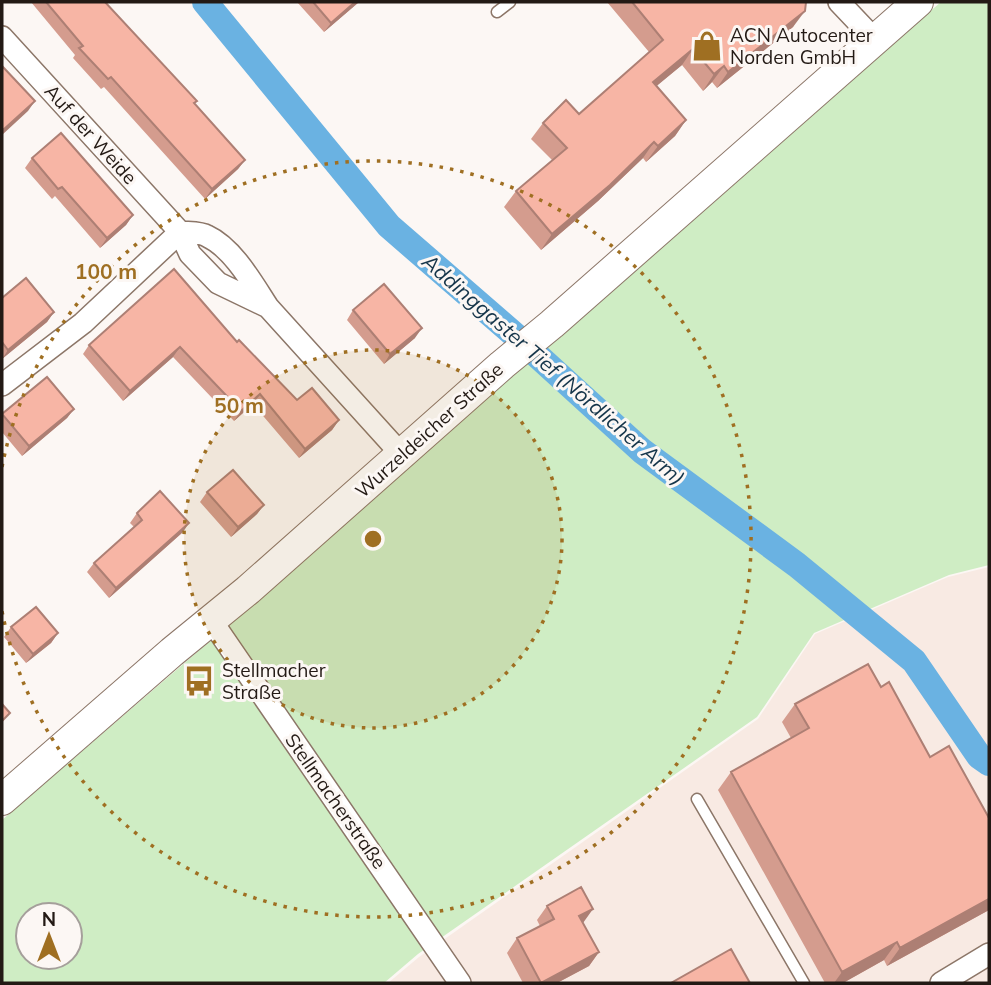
<svg xmlns="http://www.w3.org/2000/svg" width="991" height="985" font-family="Mulish,sans-serif">
	<style>
		.built { fill: #f8eae3 }
		.green { fill: #cfedc4; fill-rule: evenodd }
		.lines { fill: none; stroke-linecap: round; stroke-linejoin: round }
		.canal { stroke: #6ab2e2; stroke-width: 26 }
		.lane-casing { stroke: #8c7668; stroke-width: 13 }
		.street-casing { stroke: #8c7668; stroke-width: 24 }
		.secondary-casing { stroke: #8c7668; stroke-width: 32 }
		.lane { stroke: #fff; stroke-width: 10 }
		.street { stroke: #fff; stroke-width: 21 }
		.secondary { stroke: #fff; stroke-width: 30 }
		.wall { fill: #d49c8e }
		.shaded-wall { fill: #ad7f74 }
		.building { fill: #f7b5a5; stroke: #ad7f74; stroke-width: 2 }
		.ring { fill: none; stroke: #9f6f22; stroke-width: 3.5; stroke-dasharray: 3.5 7 }
		.labels { text-anchor: middle; dominant-baseline: central; stroke-width: 6; stroke-linejoin: round; paint-order: stroke }
		.poi-label { font-size: 19px; fill: #231a15; stroke: #fcf7f4; text-anchor: start }
		.street-label { font-size: 19px; fill: #231a15; stroke: #fcf7f4 }
		.water-label { font-size: 21px; font-style: italic; fill: #15354a; stroke: #fcf7f4 }
		.centre { fill: #9f6f22; stroke: #fcf7f4; stroke-width: 3.5 }
		.ring-label { font-size: 21px; text-anchor: middle; font-weight: bold; fill: #9f6f22; stroke: #fcf7f4; stroke-width: 6; stroke-linejoin: round; paint-order: stroke }
	</style>
	<rect width="100%" height="100%" fill="#fcf7f4"/>
	<path class="built" d="M989 567V983H388L419 957 758 719 815 634 948 577Z"/>
	<path class="green" d="M941 2H989V565L949 575 814 633 757 717 418 954 384 983H2V820L310 555 559 329ZM28 915H70V957H28Z"/>
	<g class="lines">
		<path class="canal" d="M205 2 389 226 517 337 642 451 797 565 914 661 979 756 989 763"/>
		<g class="lane-casing">
			<path id="lane" d="M497 12 510 2
				M697 799 804 983"/>
		</g>
		<g class="street-casing">
			<path id="street" d="M839 2 875 40
				M2 37 180 232 190 254 218 283 268 307C253 284 233 248 207 236 200 232 188 233 180 232
				M268 307 402 455
				M2 385 83 323 180 232
				M211 620 460 983
				M941 983 989 954"/>
		</g>
		<g class="secondary-casing">
			<path id="secondary" d="M2 800 172 652 248 590 502 365 552 324 918 2"/>
		</g>
		<use href="#lane" class="lane"/>
		<use href="#street" class="street"/>
		<use href="#secondary" class="secondary"/>
	</g>
	<path class="wall" d="M31 2H105L194 104 245 160 238 169 205 199 104 87 101 89 73 58 75 55Z
		M297 2H359L324 32Z
		M607 2H806L793 27 717 88 712 82 703 91 682 65 656 86 686 120 675 136 646 162 643 158 598 201 541 250 504 207 516 191 552 160 531 139 543 123 579 114 649 52Z
		M32 158 133 215 126 225 100 248 55 196 52 199 25 168Z
		M2 298 54 312 47 322 2 359Z
		M353 310 415 338 384 364 347 320Z
		M237 342 297 400 339 420 332 430 299 458 253 404 234 421 173 357 123 401 83 354 89 345Z
		M74 409 67 418 22 456 2 432V414Z
		M207 492 264 505 257 514 231 537 200 502Z
		M137 513 183 532 109 598 87 572 94 563 134 527 130 523Z
		M11 627 58 633 51 643 26 663 4 637Z
		M881 687 930 757 989 818V910L887 966 884 960 843 983H825L718 790 731 772 791 738 782 722 795 704Z
		M547 906 583 923 599 952 589 966 557 983H523L507 953 517 938 540 926 537 920Z"/>
	<path class="shaded-wall" d="M355 2H359L324 32 331 23Z
		M805 11 793 27 717 88 728 72Z
		M693 49 682 65 641 99 653 82Z
		M724 66 712 82 703 91 714 74Z
		M35 101 28 111 2 135 3 130Z
		M686 120 675 136 646 162 658 146Z
		M654 142 643 158 598 201 541 250 552 234Z
		M245 160 238 169 205 199 212 189Z
		M133 215 126 225 100 248 107 238Z
		M54 312 47 322 2 359 8 350Z
		M422 328 415 338 384 364 390 354Z
		M180 347 173 357 123 401 130 391Z
		M260 394 253 404 234 421 241 411Z
		M74 409 67 418 22 456 29 446Z
		M339 420 332 430 299 458 305 449Z
		M264 505 257 514 231 537 238 527Z
		M189 523 183 532 109 598 116 588Z
		M58 633 51 643 26 663 33 654Z
		M989 899V910L887 966 900 948Z
		M593 909 583 923 579 916Z
		M897 942 884 960 843 983H834L842 972Z
		M599 952 589 966 557 983H541Z"/>
	<path class="building" d="M46 2H105L197 101 194 103 245 160 212 189 111 77 108 79 79 48 83 46Z
		M313 2H355L331 23Z
		M632 2H806L805 11 728 72 724 66 714 74 693 49 653 82 686 120 658 146 654 142 610 185 552 234 516 191 567 148 543 123 566 100 579 114 663 40Z
		M3 67 35 101 3 130 2 128V69Z
		M61 133 133 215 107 238 62 187 58 189 32 158Z
		M174 269 237 342 239 340 297 400 312 388 339 420 305 449 260 394 241 411 180 347 130 391 89 345Z
		M26 278 54 312 8 350 2 342V298Z
		M384 284 422 328 390 354 353 310Z
		M47 377 74 409 29 446 2 414Z
		M233 470 264 505 238 527 207 492Z
		M160 491 189 523 116 588 94 563 142 520 137 513Z
		M36 607 58 633 33 654 11 627Z
		M868 664 881 687 889 682 930 757 949 746 989 818V899L900 948 897 942 842 972 731 772 809 728 795 704Z
		M2 704 10 713 2 721Z
		M581 887 593 909 579 916 599 952 541 983 517 938 554 919 547 906Z
		M731 949 750 983H671Z"/>
	<circle cx="373" cy="539" r="189" fill="#9f6f22" fill-opacity=".12"/>
	<g class="ring">
		<circle cx="373" cy="539" r="189"/>
		<path d="M2 467A378 378 0 1 1 2 611"/>
	</g>
	<defs>
		<g id="shop-bare" transform="scale(2.415)"><path d="M-5-2.5h2.3a2.7 3.5 0 0 1 5.4 0H5L5.5 6h-11ZM-1.5-2.5h3a1.5 2.3 0 0 0-3 0Z" fill="#9f6f22" stroke="#fcf7f4" stroke-width="2.5" paint-order="stroke"/></g>
		<g id="bus-bare" transform="scale(2.415)"><path d="M-5-6H5V4H4V6H2V4H-2V6H-4V4H-5ZM-3.5-4V0h7V-4ZM-3.5 1.2v1.5H-2V1.2ZM2 1.2v1.5H3.5V1.2Z" fill="#9f6f22" stroke="#fcf7f4" stroke-width="2.5" paint-order="stroke"/></g>
	</defs>
	<g fill-rule="evenodd">
		<use href="#shop-bare" x="707" y="46"/>
		<use href="#bus-bare" x="199" y="681"/>
	</g>
	<g class="labels">
		<g class="poi-label">
			<text x="730" y="35">ACN Autocenter<tspan x="730" dy="22">Norden GmbH</tspan></text>
			<text x="222" y="670">Stellmacher<tspan x="222" dy="22">Straße</tspan></text>
		</g>
		<g class="street-label">
			<text transform="translate(91 134) rotate(48)">Auf der Weide</text>
			<text transform="translate(429 430) rotate(-42)">Wurzeldeicher Straße</text>
			<text transform="translate(336 801) rotate(55)">Stellmacherstraße</text>
		</g>
		<g class="water-label">
			<text transform="translate(554 369) rotate(41)">Addinggaster Tief (Nördlicher Arm)</text>
		</g>
	</g>
	<circle cx="373" cy="539" r="10" class="centre"/>
	<g class="ring-label">
		<text x="106" y="279">100 m</text>
		<text x="239" y="413">50 m</text>
	</g>
	<rect width="991" height="985" fill="none" stroke="#231a15" stroke-width="7"/>
	<g transform="translate(49 936)"><circle r="33" fill="#fcf7f4" stroke="#a59f9b" stroke-width="2"/>
	<path d="M0-5L12 26L0 18L-12 26Z" fill="#9f6f22"/>
	<text y="-10" font-size="19" font-weight="bold" text-anchor="middle" fill="#231a15">N</text>
	</g>
</svg>
